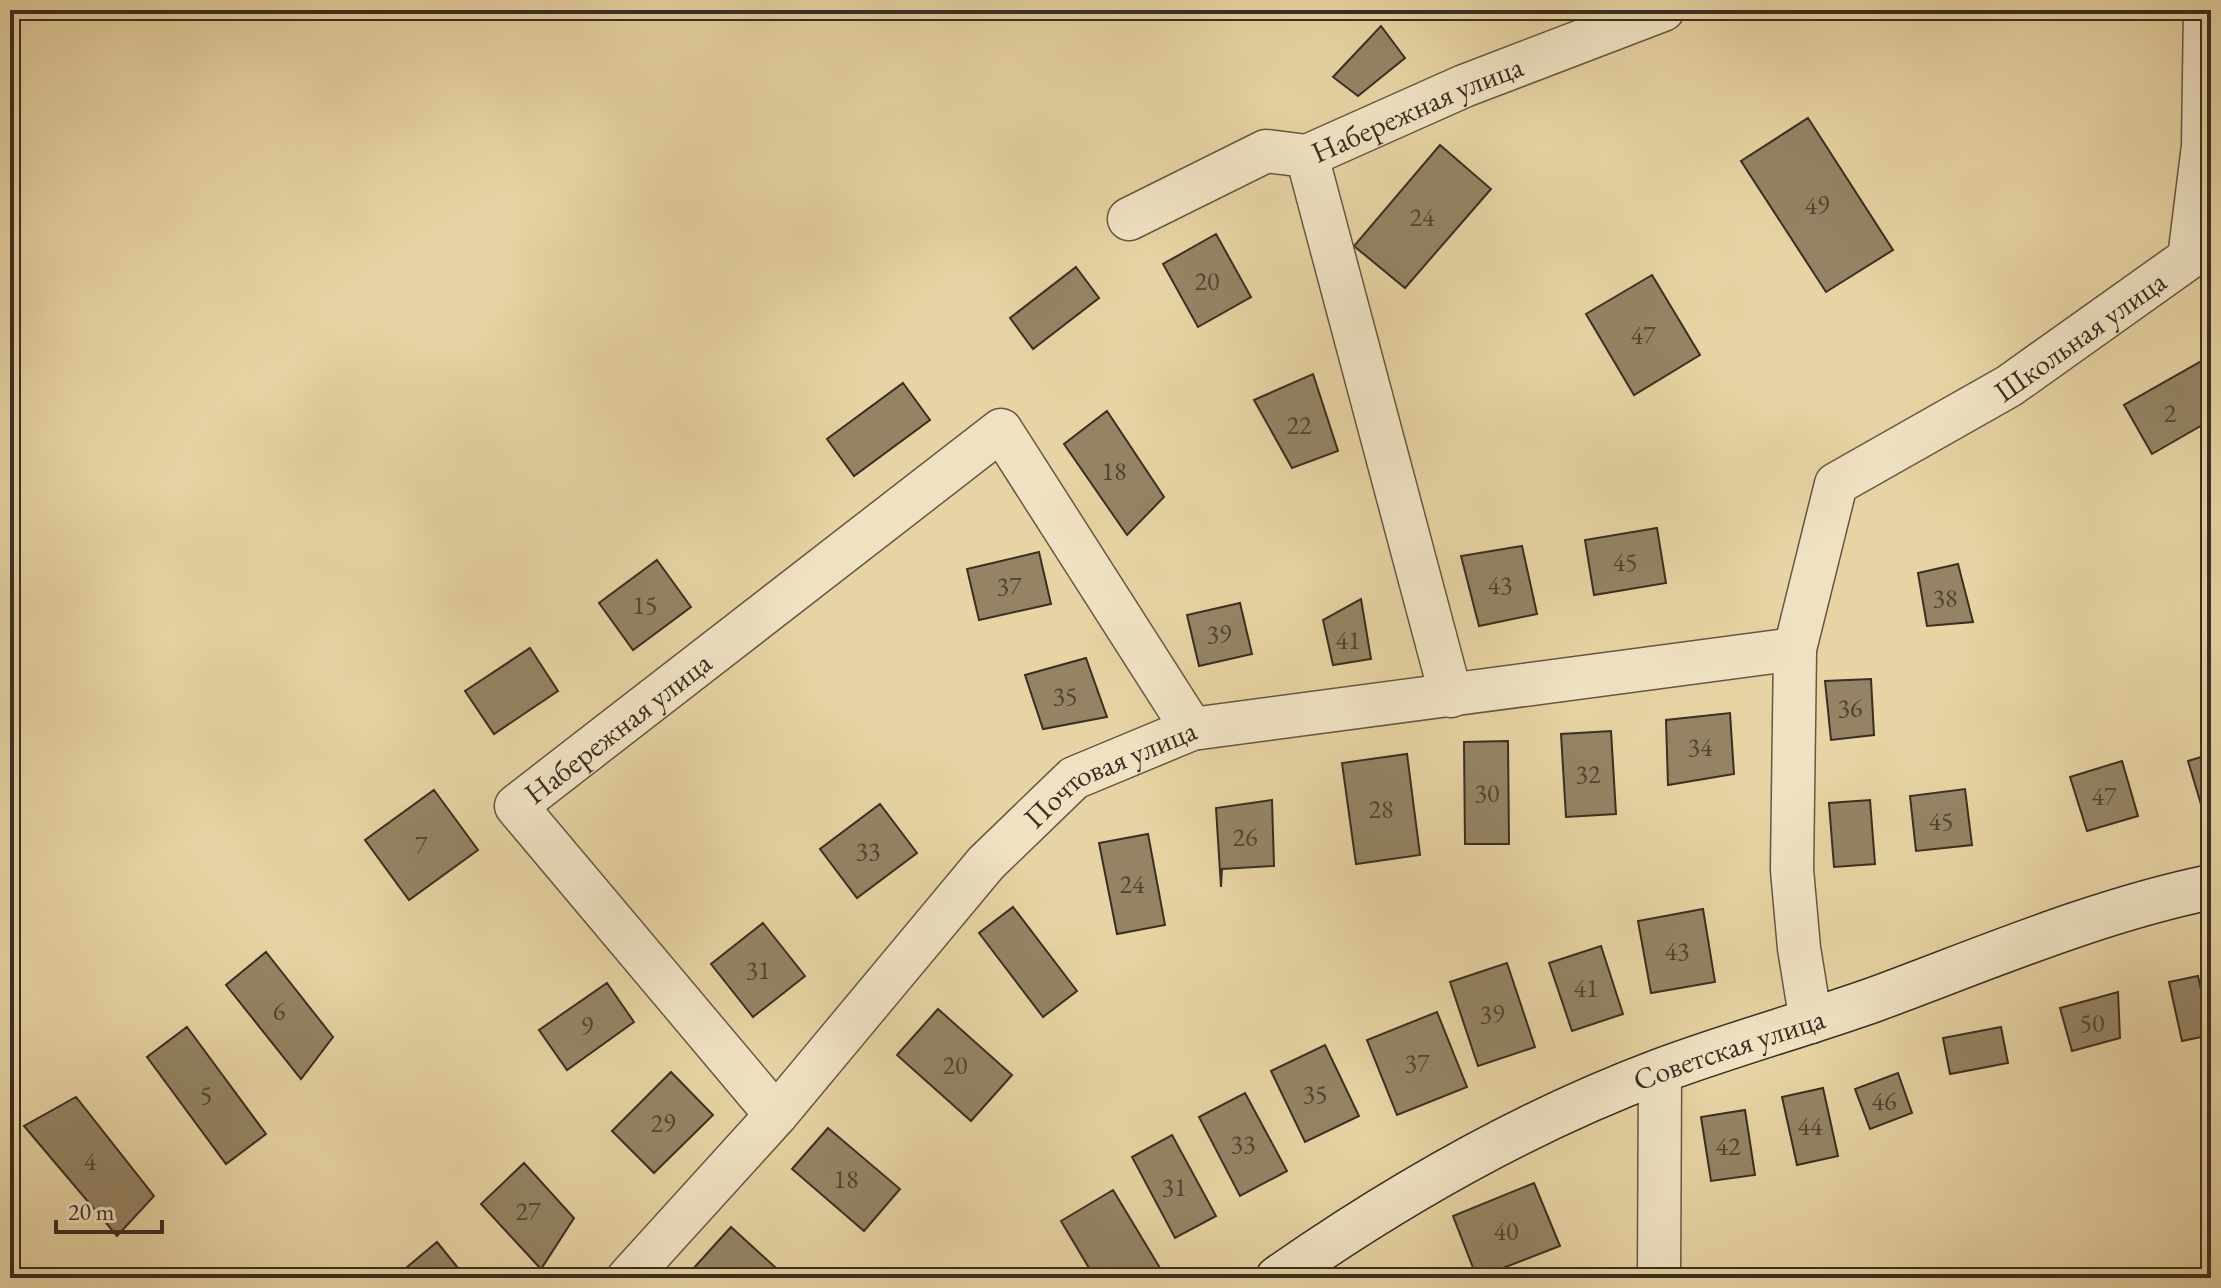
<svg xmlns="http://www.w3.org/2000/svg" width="2221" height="1288" font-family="'EB Garamond',serif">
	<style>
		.building { fill: #948465; stroke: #3b2e22; stroke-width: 2 }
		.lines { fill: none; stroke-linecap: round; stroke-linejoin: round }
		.street-casing { stroke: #665742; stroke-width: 45 }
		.secondary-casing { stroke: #3b2e22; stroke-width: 47 }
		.street { stroke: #efe2c3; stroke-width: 42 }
		.secondary { stroke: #efe2c3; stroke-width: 44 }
		.labels { text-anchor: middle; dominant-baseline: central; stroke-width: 6; stroke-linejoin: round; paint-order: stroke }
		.number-label { font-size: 26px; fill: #514433 }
		.street-label { font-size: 30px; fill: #3b2e22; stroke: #efe2c3 }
	</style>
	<rect width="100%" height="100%" fill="#e7d3a3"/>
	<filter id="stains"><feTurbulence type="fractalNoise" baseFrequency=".0025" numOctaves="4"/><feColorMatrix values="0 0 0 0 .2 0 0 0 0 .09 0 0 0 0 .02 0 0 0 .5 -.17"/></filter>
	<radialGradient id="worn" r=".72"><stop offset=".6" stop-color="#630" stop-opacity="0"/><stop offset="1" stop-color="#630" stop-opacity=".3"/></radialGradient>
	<path class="building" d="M1381 26 1405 58 1358 96 1333 77Z
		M1808 118 1893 250 1826 292 1741 161Z
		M1440 145 1491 189 1405 288 1354 246Z
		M1216 234 1251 297 1198 327 1163 264Z
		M1076 267 1099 298 1033 349 1010 318Z
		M1652 275 1700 355 1634 395 1586 314Z
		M2207 358 2211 366V420L2152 454 2124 405Z
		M1313 374 1338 451 1292 468 1254 400Z
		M903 383 930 420 854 476 827 439Z
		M1107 411 1164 497 1127 535 1064 444Z
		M1657 528 1666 583 1594 595 1585 540Z
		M1522 546 1537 614 1479 626 1461 556Z
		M1039 552 1051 604 979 620 967 569Z
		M657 560 691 607 633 650 599 603Z
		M1958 564 1973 622 1927 626 1918 573Z
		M1361 599 1371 659 1333 665 1323 620Z
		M1240 603 1252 654 1199 666 1187 615Z
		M530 648 558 691 494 734 465 691Z
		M1086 658 1107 717 1043 729 1025 675Z
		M1871 679 1874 735 1831 740 1825 681Z
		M1730 713 1734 774 1668 785 1666 720Z
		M1611 731 1616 814 1566 817 1561 734Z
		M1508 741 1509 844H1465L1464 742Z
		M1407 754 1420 855 1356 864 1342 763Z
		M2211 754V808L2203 811 2188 761Z
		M2122 761 2138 816 2087 831 2070 777Z
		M1965 789 1972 845 1916 851 1910 796Z
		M434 790 478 850 409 900 365 840Z
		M1272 800 1274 866 1222 869 1221 887 1216 808Z
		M1870 800 1875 864 1834 867 1829 803Z
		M880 804 917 853 857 898 820 849Z
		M1148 834 1165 925 1117 934 1099 843Z
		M1013 907 1077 991 1043 1017 979 933Z
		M1703 909 1715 982 1651 993 1638 921Z
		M763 923 805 976 753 1017 711 964Z
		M1601 946 1623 1014 1572 1031 1549 963Z
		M266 952 333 1037 301 1079 226 985Z
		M1507 963 1535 1047 1478 1066 1450 982Z
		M2198 976 2211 1035 2182 1041 2169 982Z
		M607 983 634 1022 567 1070 539 1030Z
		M2118 992 2120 1038 2072 1051 2060 1008Z
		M938 1009 1012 1075 971 1121 897 1055Z
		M1437 1012 1467 1087 1397 1115 1367 1040Z
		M187 1027 266 1134 226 1164 147 1057Z
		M2001 1027 2008 1063 1950 1074 1943 1038Z
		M1325 1045 1359 1116 1305 1142 1271 1071Z
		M671 1072 713 1115 654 1173 612 1131Z
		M1898 1073 1912 1113 1870 1129 1855 1089Z
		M1823 1088 1838 1156 1797 1165 1782 1097Z
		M1245 1093 1287 1171 1240 1196 1199 1117Z
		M76 1097 154 1196 117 1236 24 1126Z
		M1745 1110 1755 1175 1711 1181 1701 1117Z
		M828 1128 900 1189 864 1231 792 1169Z
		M1172 1135 1216 1216 1175 1238 1132 1157Z
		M524 1163 574 1218 541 1269 481 1204Z
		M1534 1183 1560 1246 1477 1278 1453 1216Z
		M1113 1190 1166 1278H1095L1061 1221Z
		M731 1227 787 1278H701L692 1270Z
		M437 1242 466 1278H394Z"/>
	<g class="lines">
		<g class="street-casing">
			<g id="street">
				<path d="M1307 156 1451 696"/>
				<path id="s1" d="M1129 219 1266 151 1307 156 1464 86 1663 10"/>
				<path id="s2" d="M1811 1022 1799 948 1792 870 1795 649 1836 484 2009 386 2189 258 2203 146 2205 10"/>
				<path id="s3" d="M776 1115 516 806 1001 430 1192 729"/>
				<path id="s4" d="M628 1278 776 1115 986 863 1074 778 1192 729 1795 649"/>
				<path d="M1659 1278 1660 1071"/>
			</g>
		</g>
		<g class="secondary-casing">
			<g id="secondary">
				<path id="s5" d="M1278 1278C1397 1195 1524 1122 1660 1071 1730 1045 1802 1025 1873 1000 1984 959 2095 911 2211 887"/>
			</g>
		</g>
		<use href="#street" class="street"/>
		<use href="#secondary" class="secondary"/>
	</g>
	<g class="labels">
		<g class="number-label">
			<text x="1817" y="205">49</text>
			<text x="1422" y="217">24</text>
			<text x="1207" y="281">20</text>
			<text x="1643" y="335">47</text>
			<text x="2170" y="413">2</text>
			<text x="1299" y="425">22</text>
			<text x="1114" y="471">18</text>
			<text x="1625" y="562">45</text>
			<text x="1500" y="585">43</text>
			<text x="1009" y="586">37</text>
			<text x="1945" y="598">38</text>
			<text x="645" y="605">15</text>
			<text x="1219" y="634">39</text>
			<text x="1348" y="640">41</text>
			<text x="1065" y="696">35</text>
			<text x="1850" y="708">36</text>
			<text x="1700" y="747">34</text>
			<text x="1588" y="774">32</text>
			<text x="1487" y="793">30</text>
			<text x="2104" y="796">47</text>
			<text x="1381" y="809">28</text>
			<text x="1941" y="821">45</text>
			<text x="1245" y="837">26</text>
			<text x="421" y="845">7</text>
			<text x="868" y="851">33</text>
			<text x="1132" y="884">24</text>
			<text x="1677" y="951">43</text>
			<text x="758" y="970">31</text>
			<text x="1586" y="988">41</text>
			<text x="279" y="1011">6</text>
			<text x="1492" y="1014">39</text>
			<text x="2092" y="1023">50</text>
			<text x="587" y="1026">9</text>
			<text x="1417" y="1063">37</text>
			<text x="955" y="1065">20</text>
			<text x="1315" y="1094">35</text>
			<text x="206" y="1095">5</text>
			<text x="1884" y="1101">46</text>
			<text x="663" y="1123">29</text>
			<text x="1810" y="1126">44</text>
			<text x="1243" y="1144">33</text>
			<text x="1728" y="1146">42</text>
			<text x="90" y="1161">4</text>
			<text x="846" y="1179">18</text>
			<text x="1174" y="1187">31</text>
			<text x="528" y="1211">27</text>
			<text x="1506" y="1231">40</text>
		</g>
		<g class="street-label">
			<text stroke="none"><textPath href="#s1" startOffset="314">Набережная улица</textPath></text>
			<text stroke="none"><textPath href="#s2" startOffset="830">Школьная улица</textPath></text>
			<text stroke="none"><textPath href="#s3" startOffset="532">Набережная улица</textPath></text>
			<text stroke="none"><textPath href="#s4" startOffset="704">Почтовая улица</textPath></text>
			<text stroke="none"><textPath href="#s5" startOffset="508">Советская улица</textPath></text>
		</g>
	</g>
	<rect width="2221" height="1288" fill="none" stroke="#e7d3a3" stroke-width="40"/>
	<rect x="12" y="12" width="2197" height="1264" fill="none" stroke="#3b2e22" stroke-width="4"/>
	<rect x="20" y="20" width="2181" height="1248" fill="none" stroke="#3b2e22" stroke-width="2"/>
	<path d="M56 1220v12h106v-12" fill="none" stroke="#3b2e22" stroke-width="4"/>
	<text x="68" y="1220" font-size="24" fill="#3b2e22" stroke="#efe2c3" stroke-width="6" paint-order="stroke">20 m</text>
	<rect width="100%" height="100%" filter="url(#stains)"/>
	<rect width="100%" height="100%" fill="url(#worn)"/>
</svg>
